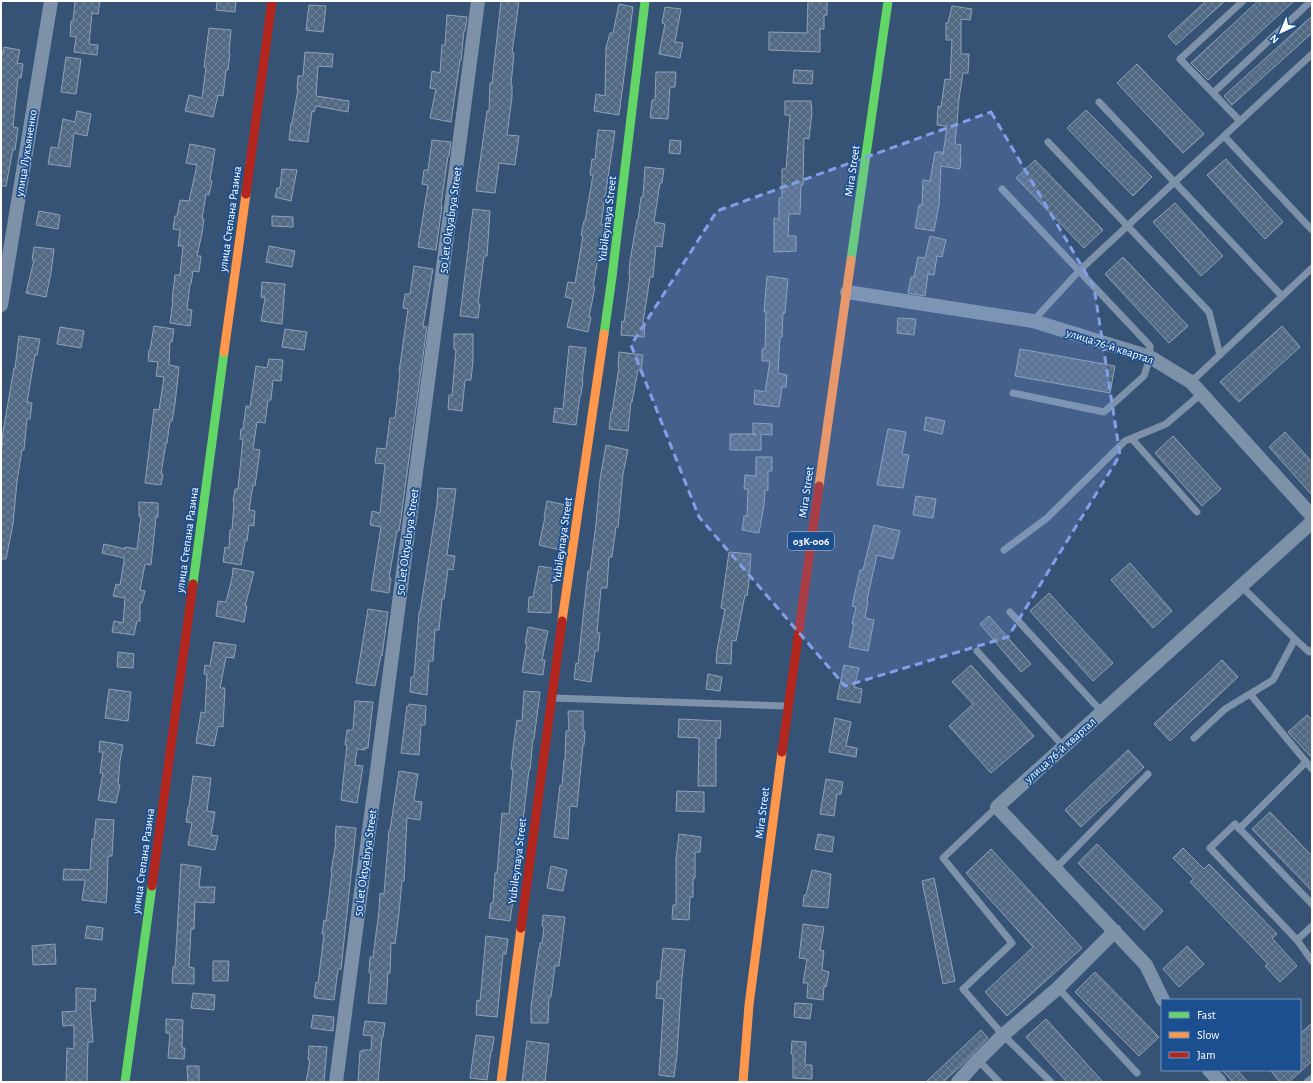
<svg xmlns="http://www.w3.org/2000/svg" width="1313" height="1083" font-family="'Alegreya Sans',sans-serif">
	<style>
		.building { fill: url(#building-cross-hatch); stroke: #92a2b6 }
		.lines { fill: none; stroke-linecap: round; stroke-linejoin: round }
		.lane { stroke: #7d92a8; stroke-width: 7 }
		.street { stroke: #7d92a8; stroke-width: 14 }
		.fast { stroke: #63d668; stroke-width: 9 }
		.slow { stroke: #ff974d; stroke-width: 9 }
		.jam { stroke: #b3261e; stroke-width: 9 }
		.marked { fill: #839eea; fill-opacity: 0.2; stroke: #839eea; stroke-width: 3; stroke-dasharray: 8 5; stroke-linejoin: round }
		.labels { text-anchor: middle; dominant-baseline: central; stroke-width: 3.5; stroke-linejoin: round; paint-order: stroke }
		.shield { fill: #1b4f8f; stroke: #bbcadd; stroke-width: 1 }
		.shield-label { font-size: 11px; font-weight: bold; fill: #fff }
		.street-label { font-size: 12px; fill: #fff; stroke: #1b4f8f }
	</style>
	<defs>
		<pattern id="building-cross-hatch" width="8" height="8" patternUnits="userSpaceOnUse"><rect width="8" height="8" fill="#526984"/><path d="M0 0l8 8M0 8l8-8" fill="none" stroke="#6c8096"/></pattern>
	</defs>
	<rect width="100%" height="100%" fill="#365274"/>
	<path class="building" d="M75 1H100L98 14 92 13 89 44 98 45 97 55 74 52 76 37 70 36 71 21H73Z
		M217 1H236L235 12 216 10Z
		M501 1H519L512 53H514L511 85H512V97L507 135 519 136 515 165 499 163 495 193 476 191 487 111H489L490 83H492Z
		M808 1H827V15H824V29H820V52L769 50V32L807 33Z
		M1206 1H1225L1176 45 1168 36Z
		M1258 1H1294L1208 80 1191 63Z
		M619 4 633 7 619 115 594 111 596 94 605 96 606 48 610 33H613Z
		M309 5 326 6 323 32 306 30Z
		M952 6 972 9 970 20 961 19V54H969L968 73H963L959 99 955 144 961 145 960 157H961L960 169 941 166 939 205 934 231 915 228 919 205H922L923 180 930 181 935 152H942V154L943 155 947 126 937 125 938 106 941 107 945 79 950 80 952 40H946V23H948Z
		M665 7 681 9 675 42 683 43 680 58 659 54 665 24 662 23Z
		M447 15 467 17 465 31H464L461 60H460L451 122 430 118 436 89 430 88 432 71 440 73 442 45H445Z
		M1312 16V33L1232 105 1224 96Z
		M209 28 231 30 229 53H230L228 70H226L223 96 218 95 213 117 185 111 189 95 202 98 206 67H204Z
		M4 47 20 50 17 63 23 64 21 78H18L13 127 18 128 15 150 13 149 6 186H1V59Z
		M305 52 333 54 332 67 318 66 316 96 349 101 348 112 316 106 314 112 312 111 308 142 289 140 291 123H292L298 89H297L298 76H303Z
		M66 57 81 59 76 94 61 92Z
		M1137 64 1204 134 1183 153 1117 83Z
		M794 70 813 71 812 84 793 83Z
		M656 72H676L675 87H670L668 119 650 118 652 100H655Z
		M785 101H811L812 112 809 139 804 138 803 185H801L800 214H789L788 236H796V251L774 252V218L779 219V198H782V169H786L790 115H785Z
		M1086 110 1152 177 1133 196 1067 128Z
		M77 111 91 114 87 136 74 133 70 167 48 164 51 147 58 148 63 119 75 122Z
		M598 130 615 131 601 224 604 225 593 286 595 287 589 317H591L588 332 567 327 573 299 565 297 568 282 575 283 583 236 581 235 584 221H585L593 175H590L592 159 595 160Z
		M432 140 451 142 449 156H448L441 205 442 206 436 250 418 247 428 185 422 184 424 170H428Z
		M670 140 681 141 680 154 669 153Z
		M190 144 215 149 210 180 212 181 209 195 206 194 202 219H204L202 233 197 256H201L199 272 193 271 191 284H190L187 309 192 310 190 326 170 323 173 300H172L175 275H180L183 246H178L180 230 173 229 175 216H177L180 200 189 201 197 165 186 163Z
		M1226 159 1283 222 1265 239 1207 175Z
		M1035 160 1103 230 1084 248 1016 178Z
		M645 167 664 169 662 183H660L654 222 665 224 662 247 656 246 653 277H650L643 323H645L644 337 621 335 622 321 624 322 630 275H629L630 261 637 220H638L641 197H643Z
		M282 169 297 170 291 201 275 197 277 188H280Z
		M1175 203 1223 256 1201 276 1153 222Z
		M473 209 490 211 487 256H484L478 304H480L478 318 460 316Z
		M39 211 60 215 58 229 36 225Z
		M272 216 293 217V227L272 226Z
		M930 236 946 240 942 257 937 256 934 275 928 274 925 296 908 293 911 277H914L918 257 925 258Z
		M269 246 295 251 292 267 266 262Z
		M34 247 54 249 51 273 46 297 26 293 34 260H32Z
		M1123 257 1188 326 1169 343 1105 274Z
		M414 266 433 269 423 326 427 327 401 518 399 531H397L389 578H391L389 593 371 590 381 527 370 525 372 511 380 513 385 464 375 463 377 448 386 449 390 418H395L400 372H399L408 309 403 308 405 294H410Z
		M767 276 788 279 785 313H783L782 337H780L778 373 787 375 786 387H782L779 407 754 404 755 390 765 392 770 361H762V349H765L766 312H764Z
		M262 282 285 284 282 324 261 321 265 298 261 297Z
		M898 318 916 319 914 335 897 333Z
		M154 326 174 329 172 342 170 341 169 365 179 367 175 404 172 421H170L167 443H166L161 474H163L161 485 145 483 154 409 159 410 164 377 156 376 158 362 148 361 149 350H150Z
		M1282 326 1300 347 1239 402 1220 382Z
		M60 327 84 331 81 348 57 344Z
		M285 329 307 332 304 350 282 347Z
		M454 334H473V361L471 380H465L462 411 448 409 449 395H452L456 349H454Z
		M19 336 40 339 37 355H35L27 402 32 403 30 419H27L24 450H22L17 481 13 524 6 559H1V461L3 432 14 368H15Z
		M569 346 586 348 582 380H583L581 395H580L576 425 553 422 555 408 563 409Z
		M1020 349 1115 366 1110 393 1015 376Z
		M619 352 643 355 641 370H638L632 402H631L628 431 609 429 611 412 612 413 619 367H618Z
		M269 359 283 360 281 381 273 380 271 400H268L265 423 257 422 253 449 260 450 255 486 253 485 249 510 255 511 254 526 249 525 247 541H245L241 565 223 562 225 547 229 548 230 530H232L234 503 233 502 235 489H238L243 439H240L241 429H243L246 406 250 407 256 366 267 368Z
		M926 417 945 421 942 434 924 430Z
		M753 423 772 424V435L761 434V450H730V434H756H753Z
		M888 429 906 432 902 454 909 455 903 488 877 485Z
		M1285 432 1312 462V495L1269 447Z
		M1173 436 1221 489 1202 506 1155 453Z
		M606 445 628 450 623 474 618 527H616L612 557H609L607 588H601L597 633H600L598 651H595L591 682 574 679 576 663 578 664 588 571H590L596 524 600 479Z
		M756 457H772V471H768V490H765L764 505 759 533 742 530 744 516H747L748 489H744L745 475 756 476Z
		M438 488 456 489 447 555 455 556 453 570 448 569 444 599H442L439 630H435L433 661H429L427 695 410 692 411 677H414L419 612H420L437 504Z
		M916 496 936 499 933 518 913 515Z
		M547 501 566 505 560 536H563L560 550 539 545 545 517H544Z
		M139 502 158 503V517H156L151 565 145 564 140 590 145 591 142 603 140 602V621H137L134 635 112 632 114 621 123 623 125 598 113 596 116 584 120 585 124 561V558L102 553 104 544 125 549V547L137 549 141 516H139Z
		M874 525 900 531 893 559 877 555 867 600 868 601 865 618 874 620 868 651 849 647 854 624H852L856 607 852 606 860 570H863Z
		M729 552 751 554 749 581 747 596 745 595 736 641 732 640 731 664 716 663 717 650 725 609 721 608Z
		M1130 563 1172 611 1153 628 1111 580Z
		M539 566 557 569 554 583H552L551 613 528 612 529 597H533Z
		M233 568 254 572 245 606H247L244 622 216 616 218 601 226 602 232 578Z
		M1049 593 1113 663 1093 681 1030 611Z
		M368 609 388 612 382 656 381 655 375 686 356 683Z
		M989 616 1031 664 1021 672 980 624Z
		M528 627 548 631 542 660H545L543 675 522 672 527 643H525Z
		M214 642 236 645 234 658 226 657 220 688H225L223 727 218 726 214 746 196 743 201 712 205 713 207 674H204L205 665 210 666Z
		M118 652 134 654 133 668 117 667Z
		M1222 660 1238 677 1170 741 1154 724Z
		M844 665 859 668 854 687 862 689 860 703 837 699Z
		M971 665 1034 736 991 773 949 726 973 704 952 682Z
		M708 674 722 677 720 691 706 689Z
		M109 689 131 692 128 721 105 718Z
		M524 691 540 692V693L534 739H533L530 770H529L522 829 520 828 515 887 510 921 489 918 491 903H493L495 873H497L502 813 509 814 513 769H511L513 749 517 720 522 721Z
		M355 701 373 702 368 748H365V750L357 749 355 765 363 766 357 803 341 800 347 745H345L347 730H353Z
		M409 704 426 706 425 725H421L419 755 401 753 407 706H409Z
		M568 711H583V731H585L584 745H583L577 807 570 806 568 839 554 837 560 785 562 786 564 760H565L566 731H569Z
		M1307 715 1312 720V758L1288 732Z
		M835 718 851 722 846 746 857 748 856 757 829 752Z
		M679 719 721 721 720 738H716V786H698L699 738 678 737Z
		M100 741 123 745 120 761 118 785H120L116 803 98 800 103 773H100L103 752H99Z
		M1128 750 1144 767 1081 827 1065 810Z
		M399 771 418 774 414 801 422 802 420 820 407 818 404 881H402L399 913 395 944 391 943 390 973H388L386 1004 368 1003 371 973H369L370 957H373L379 911 380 893 384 894 389 830H390Z
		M193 776 211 778 207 811 215 812 211 835 218 836 215 850 188 845 192 823 186 822 188 807H189Z
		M826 779 843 782 841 794H837L834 816 820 814Z
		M677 791 704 792V812L676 811Z
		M1270 812 1312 856V891L1252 829Z
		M96 819 114 820 112 856H108L107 891 106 903 82 900 85 880H63L64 869 90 870 92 839H94Z
		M336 826 356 828 341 969H338L334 1000 315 998 314 997 316 982 318 983 324 934H322L324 920 326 921 332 872H331L336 842H335Z
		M679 834 701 837 700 852H695V878L693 879V897H690L689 920 672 919 673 905H676V859Z
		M818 834 834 837 832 852 815 849Z
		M1097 844 1163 911 1144 930 1078 863Z
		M1183 848 1204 869 1209 864 1277 934 1272 938 1297 966 1280 982 1265 966 1268 964 1190 882 1194 879 1173 858Z
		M991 849 1082 948 1007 1016 985 992 1033 947 966 873Z
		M181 864 201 867 199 887H215L214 903 195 902 194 929H191L189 967 194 968V984L172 983 173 967H175Z
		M551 866 567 870 563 891 547 888Z
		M812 870 831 874 828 908 803 906 804 895H806Z
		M934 878 955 981 943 984 922 881Z
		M543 915 565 917 559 966H555L551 997H549L548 1023H531V1007L539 948H540V943H542L544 927 542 926Z
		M803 924 824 927 820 950 824 951 822 970 829 972 826 987 824 986 823 1000 807 998 808 983H803L807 959 799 958Z
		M87 926 103 928 102 940 85 938Z
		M486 936 508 939 506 954H503L497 1017 476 1015 477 1000 480 1001Z
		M55 944 56 964 33 965 32 946Z
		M1187 946 1204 964 1179 987 1163 969Z
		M663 948 685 950 682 977 677 1055 674 1077 659 1075 664 999 656 998 657 981H660Z
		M213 961H229L228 981H213Z
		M1095 972 1159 1037 1139 1056 1075 992Z
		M76 988 96 989 95 1001H90L93 1042H88L87 1082H66L67 1048 74 1049V1025L63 1026 62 1012 76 1011Z
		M193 993 215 995 214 1010 191 1008Z
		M795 1003 812 1004 810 1019 794 1017Z
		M313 1015 334 1017 333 1031 311 1028Z
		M166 1019 183 1020 182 1048H185L184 1059 168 1058 170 1033H166Z
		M1046 1019 1103 1082H1067L1026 1037Z
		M365 1021 385 1023 383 1037H382L378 1082H358L360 1051 362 1052V1050H371L372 1036 363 1035Z
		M1312 1023V1061L1289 1082H1280L1270 1070H1300V1034Z
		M981 1030 988 1038 963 1064 943 1082H926Z
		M476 1035 494 1037 492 1051H491L487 1080 470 1078Z
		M527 1041 549 1044 545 1082H522Z
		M792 1041 806 1042 805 1065H812V1079L793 1078V1054H791Z
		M309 1046 327 1047 324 1082H306L310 1060H308Z
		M187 1066H199V1082H188Z
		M1222 1070H1237L1248 1082H1233Z"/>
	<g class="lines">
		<path class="lane" d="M1213 93 1311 1
			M1099 102 1282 296
			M1240 121 1180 59 1243 1
			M1224 136 1312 230
			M1048 142 1209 312 1220 355
			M1002 189 1150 346V357L1144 376 1104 412 1013 393
			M1033 321 1079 271 1312 54
			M1191 382 1312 268
			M1132 439 1197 512
			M1004 550 1047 518 1125 441 1166 424 1201 394
			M1010 612 1102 712
			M1295 639 1309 652 1312 650
			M977 651 1064 747
			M1250 694 1312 769
			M553 698 787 706
			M1194 738 1225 709 1273 680 1295 639 1241 586
			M997 807 943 858 1012 943 963 989 1003 1035 1051 1082
			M1239 829 1306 762
			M1056 868 1148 774
			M1312 904 1235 824 1210 848 1297 940 1312 961
			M1297 940 1312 926
			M1058 988 1137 1073
			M978 1060 999 1082
			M1307 1082 1312 1078"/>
		<path class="street" d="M847 292 1033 321 1150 357 1191 382 1312 516
			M1 305 51 1
			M1163 1000 1146 965 997 807 1312 522
			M1209 1070 1220 1082
			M336 1082 478 1
			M958 1082 978 1060 1003 1035 1058 988 1115 931"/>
		<path class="fast" d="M851 260 888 1
			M604 334 612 277 645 1
			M193 584 224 352
			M125 1082 152 886"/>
		<path class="slow" d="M224 352 246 194
			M819 486 851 260
			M562 621 604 334
			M501 1082 521 928
			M743 1082 749 1005 782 752"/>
		<path class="jam" d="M246 194 272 1
			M782 752 819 486
			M152 886 193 584
			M521 928 562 621"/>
	</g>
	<path class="marked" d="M991 112 1094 287 1120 455 1008 637 845 686 699 517 631 345 717 211Z"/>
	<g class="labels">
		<rect class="shield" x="788" y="532" width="46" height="18" rx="3"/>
		<g class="shield-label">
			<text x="811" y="541">03К-006</text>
		</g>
		<g class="street-label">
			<text transform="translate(26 153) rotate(-81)">улица Лукьяненко</text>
			<text transform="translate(852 171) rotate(-82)">Mira Street</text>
			<text transform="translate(230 219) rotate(-82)">улица Степана Разина</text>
			<text transform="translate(607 219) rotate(-83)">Yubileynaya Street</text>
			<text transform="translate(450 220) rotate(-82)">50 Let Oktyabrya Street</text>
			<text transform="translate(1110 346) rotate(18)">улица 76-й квартал</text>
			<text transform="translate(806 492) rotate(-82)">Mira Street</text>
			<text transform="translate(187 540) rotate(-82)">улица Степана Разина</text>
			<text transform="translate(562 540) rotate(-82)">Yubileynaya Street</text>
			<text transform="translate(407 542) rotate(-82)">50 Let Oktyabrya Street</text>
			<text transform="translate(1060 750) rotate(-42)">улица 76-й квартал</text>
			<text transform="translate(762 813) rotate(-83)">Mira Street</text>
			<text transform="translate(143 861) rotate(-82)">улица Степана Разина</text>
			<text transform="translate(517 861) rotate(-83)">Yubileynaya Street</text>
			<text transform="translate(365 863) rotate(-82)">50 Let Oktyabrya Street</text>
		</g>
	</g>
	<rect width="1313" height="1083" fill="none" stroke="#ffffff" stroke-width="4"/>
	<rect x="1161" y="999" width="140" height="72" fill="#1b4f8f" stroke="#7695bc"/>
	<rect x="1169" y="1012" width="20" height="6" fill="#63d668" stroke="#7695bc"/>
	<text x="1197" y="1019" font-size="12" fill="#ffffff">Fast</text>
	<rect x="1169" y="1032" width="20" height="6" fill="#ff974d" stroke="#7695bc"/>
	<text x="1197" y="1039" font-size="12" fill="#ffffff">Slow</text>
	<rect x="1169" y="1052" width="20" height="6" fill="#b3261e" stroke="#7695bc"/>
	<text x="1197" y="1059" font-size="12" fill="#ffffff">Jam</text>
	<g transform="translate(1281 32) rotate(224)" stroke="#1b4f8f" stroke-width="3" paint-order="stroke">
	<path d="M0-3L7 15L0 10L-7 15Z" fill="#ffffff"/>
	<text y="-6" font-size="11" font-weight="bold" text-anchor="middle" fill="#ffffff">N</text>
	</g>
</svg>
